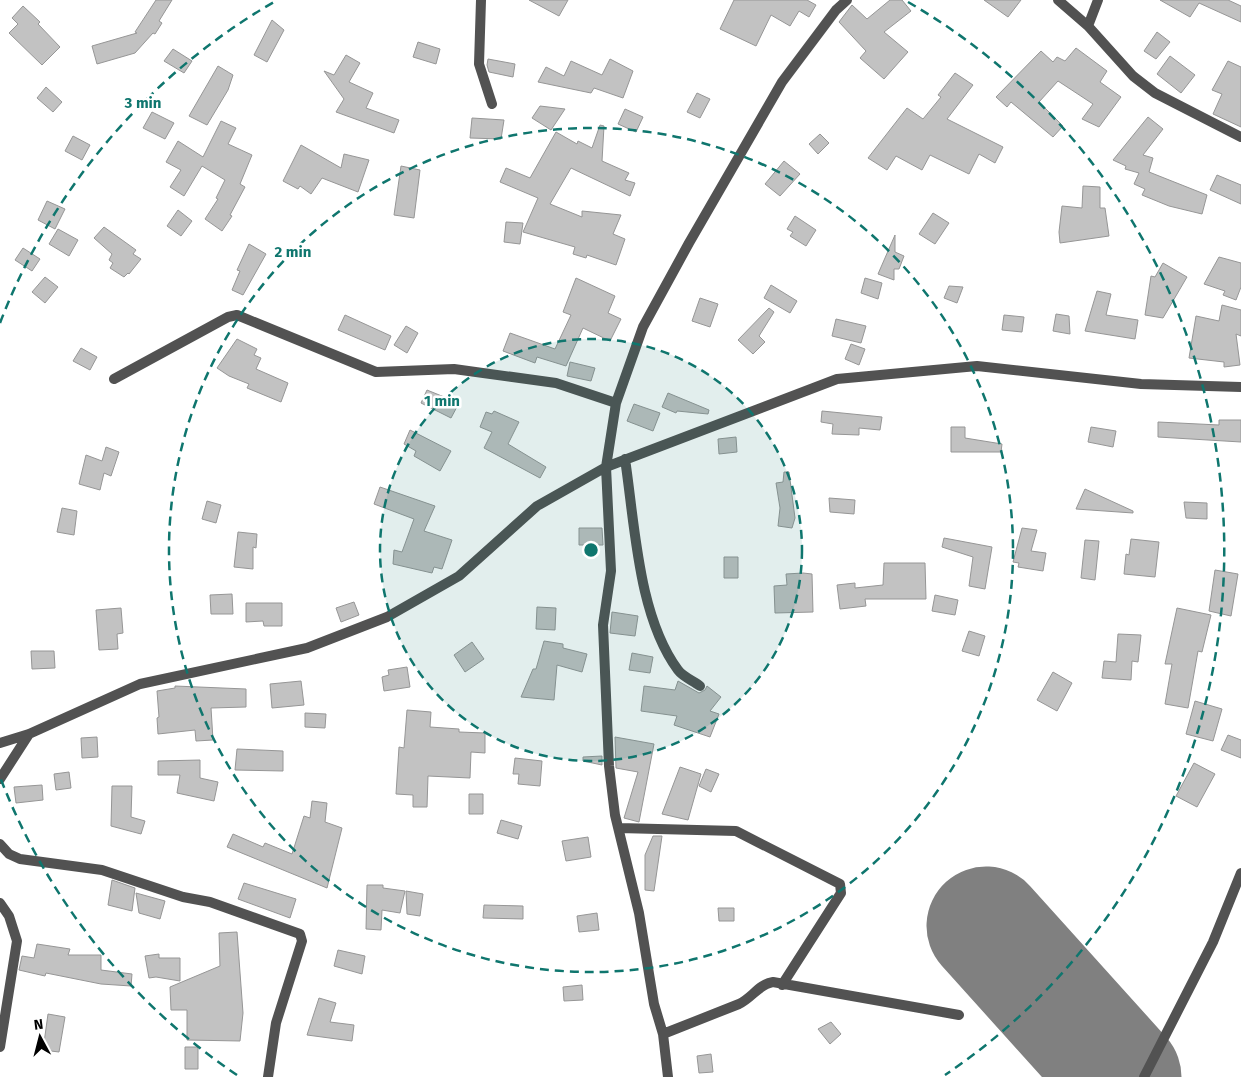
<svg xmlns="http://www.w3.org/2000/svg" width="1241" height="1077" font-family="'Fira Sans',sans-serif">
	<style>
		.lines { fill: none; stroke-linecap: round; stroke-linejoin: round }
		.runway { stroke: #808080; stroke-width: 119 }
		.building { fill: #c2c2c2; stroke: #969696 }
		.minor { stroke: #525252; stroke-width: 10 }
		.ring { fill: none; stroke: #0f766e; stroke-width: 2.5; stroke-dasharray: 9 6 }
		.centre { fill: #0f766e; stroke: #fff; stroke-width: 2.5 }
		.ring-label { font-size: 15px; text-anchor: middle; font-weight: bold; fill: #0f766e; stroke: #fff; stroke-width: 5; stroke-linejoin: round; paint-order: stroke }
	</style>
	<rect width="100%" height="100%" fill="#fff"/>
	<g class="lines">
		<path class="runway" d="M986 926 1122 1077"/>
	</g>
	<path class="building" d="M156 0H172L159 21 162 23 155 34 153 33 135 53 97 64 92 46 137 33 135 32Z
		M529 0H568L559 16Z
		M734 0H807L816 5 809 17 799 11 790 26 771 15 756 46 720 29Z
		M890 0H902L911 11 884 32 908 52 884 79 860 58 866 51 839 22 852 5 867 19Z
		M984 0H1021L1008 17Z
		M1160 0H1228L1241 6V22L1199 3 1190 17Z
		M23 6 40 22 38 24 60 47 42 65 9 33 18 24 12 18Z
		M272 20 284 30 267 62 254 55Z
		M1157 32 1170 42 1156 59 1144 51Z
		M418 42 440 49 436 64 413 57Z
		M1076 48 1107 71 1100 82 1121 97 1099 127 1082 119 1093 104 1058 81 1039 102 1063 126 1053 137 1011 102 1007 107 996 97 1041 51 1053 62 1057 57 1065 61Z
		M173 49 192 61 184 73 164 61Z
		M346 55 360 63 349 82 373 93 366 108 399 120 394 133 336 112 344 99 324 71 334 75Z
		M1170 56 1195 75 1181 93 1157 74Z
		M488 59 515 64 513 77 489 72 487 65Z
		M610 59 633 71 623 98 594 88 591 93 538 82 546 67 564 76 571 61 602 75Z
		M1228 61 1241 67V127L1213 114 1222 94 1212 90Z
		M218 66 233 75 228 90 207 125 189 116Z
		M955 73 973 85 947 119 1003 147 995 163 979 154 969 174 930 155 922 170 896 156 887 170 868 158 907 108 923 119 941 97 938 95Z
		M46 87 62 102 53 112 37 98Z
		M697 93 710 99 700 118 687 112Z
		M540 106 565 109 551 130 532 118Z
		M625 109 643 117 636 132 618 124Z
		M152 112 174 123 165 139 143 128Z
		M1148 117 1163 129 1143 155 1153 158 1149 172 1207 195 1202 214 1169 206 1142 195 1145 189 1134 184 1139 173 1125 169 1126 166 1113 160Z
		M472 118 504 120 501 139 470 138Z
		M221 121 236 128 228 144 252 155 240 184 245 187 230 215 232 216 222 231 205 219 218 199 216 198 225 180 202 166 184 196 170 187 181 170 166 162 178 141 203 157Z
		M600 125 604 126 602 161 629 173 625 180 635 183 630 196 571 168 550 204 582 217V211L621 215 613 234 625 239 616 265 587 255 586 258 573 254 575 247 523 232 538 198 500 182 506 168 530 178 556 132 577 144 578 141 592 148Z
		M820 134 829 143 818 154 809 144Z
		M73 136 90 145 82 160 65 151Z
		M301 145 341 168 344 154 369 160 358 192 322 178 311 194 300 186 298 189 283 181Z
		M784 161 800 174 780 196 765 184Z
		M401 166 420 170 414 218 394 215Z
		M1217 175 1241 185V204L1210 190Z
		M1083 186 1100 187V208H1105L1109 236 1060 243 1059 232 1062 206 1082 208Z
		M47 201 65 209 55 229 38 220Z
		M178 210 192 221 181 236 167 226Z
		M933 213 949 223 935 244 919 234Z
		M795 216 816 230 806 246 790 236 793 232 787 229Z
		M506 222 523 223 520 244 504 242Z
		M104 227 136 250 133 254 141 259 129 274 128 273 124 277 110 268 113 263 109 260 112 254 94 238Z
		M58 229 78 240 69 256 49 244Z
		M895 235V252L904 256 899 269H894V280L878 274Z
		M249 244 266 254 243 295 232 290 240 271 237 270Z
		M23 248 40 259 32 271 15 260Z
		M1219 257 1241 263V287L1236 300 1223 295 1225 291 1204 284Z
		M1163 263 1187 277 1163 318 1145 315 1151 276 1155 277Z
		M45 277 58 287 45 303 32 292Z
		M576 278 615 296 608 313 621 319 610 341 583 328 566 366 537 357 535 363 503 351 510 333 555 349 571 315 563 312Z
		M865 278 882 283 878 299 861 293Z
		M771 285 797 301 790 313 764 298Z
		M949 286 963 287 957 303 944 298Z
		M1097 291 1111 294 1106 315 1138 320 1135 339 1085 331Z
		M700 298 718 304 710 327 692 321Z
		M1222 305 1241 310V336L1236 334 1240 365 1224 367V362L1189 358 1196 316 1219 321Z
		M769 308 774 312 759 336 765 342 753 354 738 340Z
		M1056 314 1069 316 1070 334 1053 331Z
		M345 315 391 336 385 350 338 330Z
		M1004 315 1024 317 1022 332 1002 330Z
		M836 319 866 326 861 343 832 336Z
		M406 326 418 333 407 353 394 345Z
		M237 339 257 349 254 355 261 358 256 369 288 383 281 402 247 388 249 384 229 376 217 368Z
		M851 344 865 349 859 365 845 359Z
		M81 348 97 357 90 370 73 361Z
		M570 362 595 368 591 381 567 376Z
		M427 390 459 403 451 418 421 403Z
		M668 393 709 410 708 414 677 411 676 413 662 407Z
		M634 404 660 413 653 431 627 421Z
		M494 411 519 422 508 444 546 467 540 478 484 448 492 432 480 427 486 412 492 414Z
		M822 411 882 417 880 430 859 428V435L832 434 833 424 821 422Z
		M1219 420H1241V442L1158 437V422L1219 425Z
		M951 427H965V438L1002 444 1001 452H951Z
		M1091 427 1116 431 1113 447 1088 442Z
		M410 430 451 451 440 471 414 456 416 451 404 444Z
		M736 437 737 452 719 454 718 439Z
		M106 447 119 452 111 476 104 473 100 490 79 484 86 455 102 461Z
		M784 472H789L795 518 792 528 778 526 780 508 776 483 783 482Z
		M380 487 435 506 424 531 452 540 442 569 434 567 432 573 393 564 394 550 402 552 414 519 374 504Z
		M1085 489 1133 511V513L1076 509Z
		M829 498 855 500 854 514 830 512Z
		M207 501 221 505 216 523 202 519Z
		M1184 502 1207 503V519L1186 518Z
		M62 508 77 511 74 535 57 532Z
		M579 528H602L603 545H579Z
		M1022 528 1037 530 1031 551 1046 553 1043 571 1018 567 1019 563 1013 562Z
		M238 532 257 534 256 548 253 547V569L234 567Z
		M944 538 992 547 985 589 969 586 973 557 942 547Z
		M1131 539 1159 542 1155 577 1124 574 1126 554 1129 555Z
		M1085 540 1099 541 1095 580 1081 578Z
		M724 557H738V578H724Z
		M884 563H925L926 599H865L866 606 840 609 837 585 855 583V588L883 585Z
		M1215 570 1238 574 1231 616 1209 611Z
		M803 573 812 574 813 612 775 613 774 586 787 585 786 574Z
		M232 594 233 614H211L210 595Z
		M935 595 958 600 955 615 932 611Z
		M354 602 359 615 341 622 336 608Z
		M246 603H282V626H264L263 621 246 622Z
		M537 607 556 608 555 630 536 629Z
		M121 608 123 633 117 634 118 649 99 650 96 610Z
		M1177 608 1211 615 1202 652 1198 651 1188 708 1165 704 1172 664H1165Z
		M612 612 638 616 635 636 610 633Z
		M969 631 985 636 979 656 962 651Z
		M1118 634 1141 635 1138 662 1132 661 1131 680 1102 678 1104 661 1116 662Z
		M544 641 563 644V648L587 654 582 672 557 665 554 700 521 697 533 669H536Z
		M472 642 484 659 465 672 454 655Z
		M31 651H54L55 668 32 669Z
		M632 653 653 657 650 673 629 670Z
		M407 667 410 687 384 691 382 677 389 675 388 670Z
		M1053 672 1072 683 1057 711 1037 700Z
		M301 681 304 705 272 708 270 684Z
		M678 681 699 693 705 690 707 686 721 697 710 711 719 714 710 737 674 725 677 716 641 711 644 686 675 690Z
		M175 686 246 689V707L211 708 213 740 196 741 195 730 158 734 157 718 159 717 157 691 175 688Z
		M1195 701 1222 709 1213 741 1186 734Z
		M407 710 431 712 430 727 459 729V732L485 733V753L471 752 470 778 428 776 427 807H413V795L396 794 399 747 404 748Z
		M305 713 326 714 325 728 305 727Z
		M1228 735 1241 740V758L1221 750Z
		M97 737 98 757 82 758 81 738Z
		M615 737 654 744 639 822 624 818 638 772 616 768Z
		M237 749 283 751V771L235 770Z
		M602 756V765L583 761V757Z
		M515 758 542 761 540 786 518 784 519 774H513Z
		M200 760V778L218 782 214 801 177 793 180 775H158V761Z
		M1194 763 1215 774 1197 807 1176 796Z
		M680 767 701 774 688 820 662 814Z
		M706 769 719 774 711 792 699 786Z
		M69 772 71 788 56 790 54 774Z
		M42 785 43 800 16 803 14 787Z
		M112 786H132L131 817 145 821 141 834 111 826Z
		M469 794H483V814H469Z
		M312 801 327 803 325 822 342 828 327 888 227 847 233 834 263 847 265 843 292 854 304 816 310 818Z
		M501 820 522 826 518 839 497 833Z
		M653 836H662L654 891 645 890V855Z
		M588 837 591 857 566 861 562 841Z
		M112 880 135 888 132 911 108 905Z
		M244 883 296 899 290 918 238 899Z
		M367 885H383V888L405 891 400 913 382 910 381 930 366 929Z
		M406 891 423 894 420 916 407 914Z
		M136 893 165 901 160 919 139 913Z
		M484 905 523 906V919L483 918Z
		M718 908H734V921H719Z
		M597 913 599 930 579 932 577 916Z
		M237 932 243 1013 240 1041 187 1040V1010H171L170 987 220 966 219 933Z
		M37 944 70 949 68 955H101V970L132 974 131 986 101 984 46 973 45 976 19 970 22 956 34 958Z
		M338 950 365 956 362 974 334 966Z
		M159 954V958H180V981L156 977 149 978 145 956Z
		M582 985 583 1000 564 1001 563 987Z
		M319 998 336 1003 330 1022 354 1025 352 1041 307 1035Z
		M48 1014 65 1017 59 1052 43 1050Z
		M831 1022 841 1034 830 1044 818 1029Z
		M185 1047H198V1069H185Z
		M711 1054 713 1072 699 1073 697 1056Z"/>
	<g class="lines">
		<path class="minor" d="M481 0 479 64 492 104
			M1058 0 1088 26 1133 76 1155 93 1241 137
			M1088 26 1098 0
			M114 379 228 317 237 315 376 372 454 369 556 383 616 403
			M625 459C635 525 638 616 678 670 683 677 694 681 700 686
			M0 743 29 734 140 684 307 648 387 617 459 576 537 506 606 467 837 379 977 366 1141 384 1241 387
			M0 779 29 734
			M619 828 736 831 840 884 841 893 782 985
			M0 844 9 854 20 859 102 870 183 897 210 902 300 934 302 941 276 1023 268 1077
			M0 903 9 916 17 941 0 1047
			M663 1034 739 1004C752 998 759 984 773 982L959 1015
			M668 1077 663 1034 654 1004 639 913 615 815 609 766 603 625 611 571 606 467 616 403 643 327 689 243 782 82 836 10 847 0
			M1144 1077 1213 942 1241 873"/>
	</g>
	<circle cx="591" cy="550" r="211" fill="#0f766e" fill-opacity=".12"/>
	<g class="ring">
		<circle cx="591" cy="550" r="211"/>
		<circle cx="591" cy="550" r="422"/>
		<path d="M237 1075A633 633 0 0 1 0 777M0 323A633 633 0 0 1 274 2M908 2A633 633 0 0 1 945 1075"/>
	</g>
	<circle cx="591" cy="550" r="8" class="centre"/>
	<g class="ring-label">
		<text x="143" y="108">3 min</text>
		<text x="293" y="257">2 min</text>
		<text x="442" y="406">1 min</text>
	</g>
	<g transform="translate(40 1037) rotate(353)" stroke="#ffffff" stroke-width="4" paint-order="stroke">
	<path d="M0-4L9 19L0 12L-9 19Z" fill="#000000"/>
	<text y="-8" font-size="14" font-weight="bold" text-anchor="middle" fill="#000000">N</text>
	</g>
</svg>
